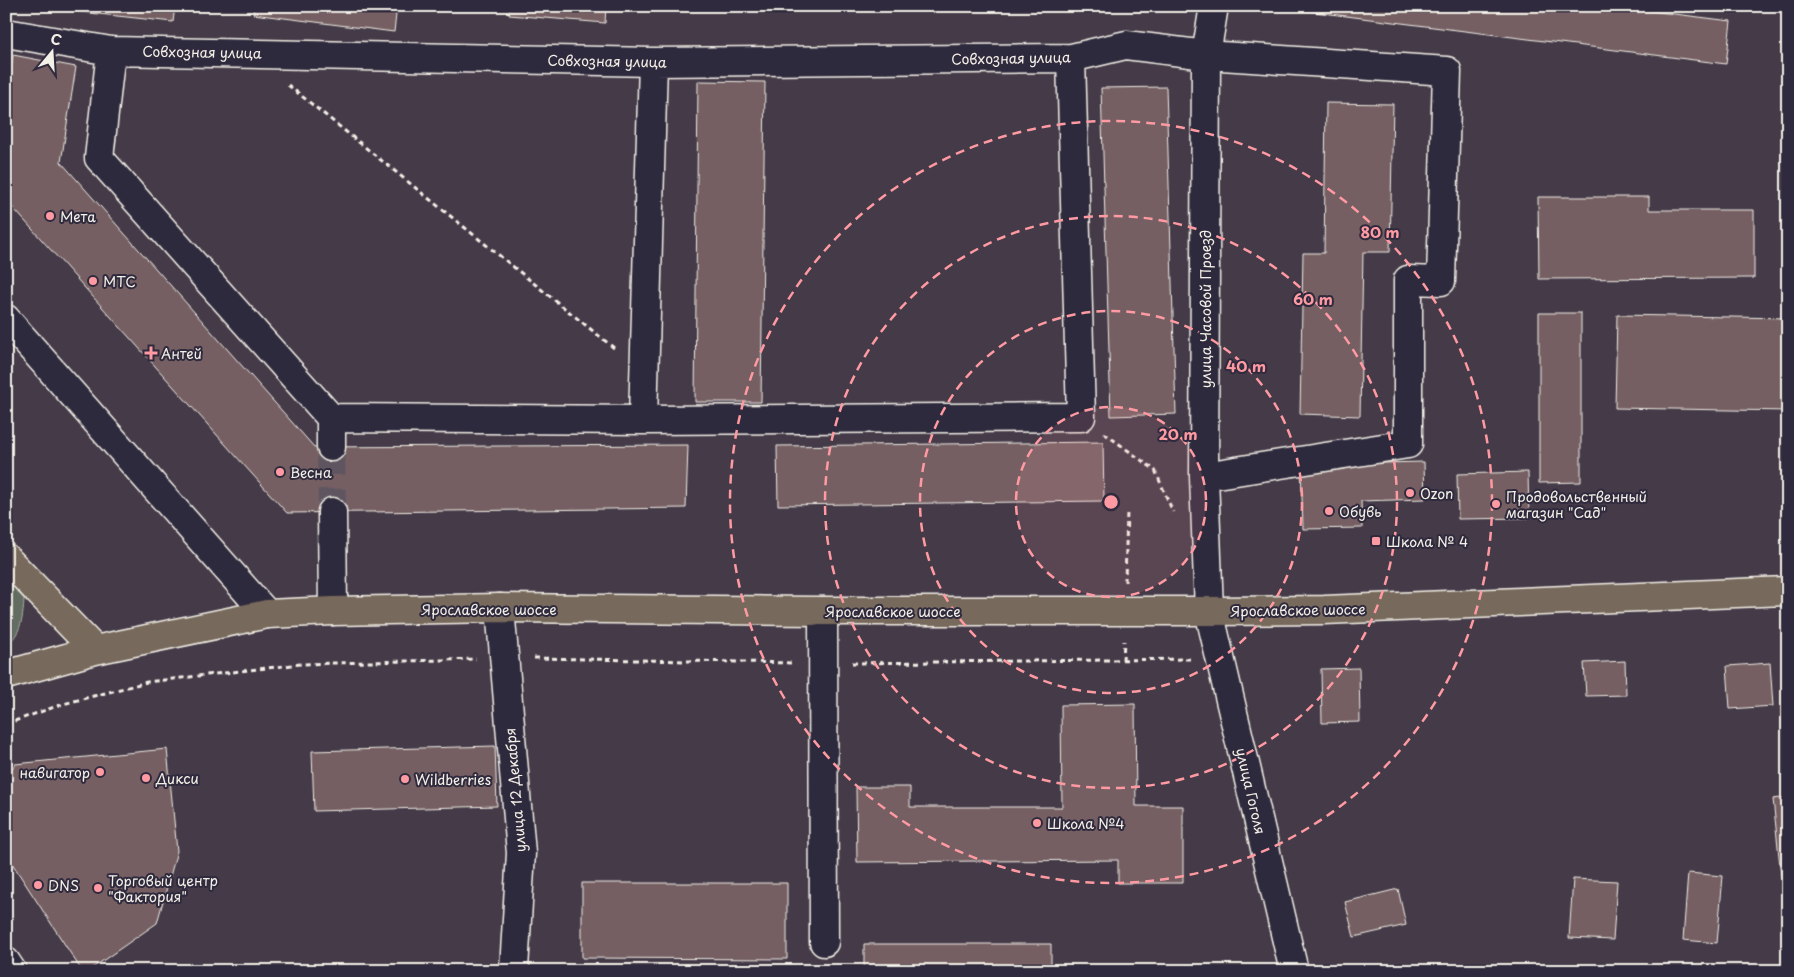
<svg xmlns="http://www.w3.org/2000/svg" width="1794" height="977" font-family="'Playpen Sans',sans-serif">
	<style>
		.green { fill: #636c60; stroke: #acaea4 }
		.building { fill: #745e63; stroke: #f4f1e8 }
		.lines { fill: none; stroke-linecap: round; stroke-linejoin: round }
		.minor-tunnel { stroke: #5e5560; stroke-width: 28; stroke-dasharray: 28 14; stroke-linecap: butt }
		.minor-casing { stroke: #f4f1e8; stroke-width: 31 }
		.major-casing { stroke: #f4f1e8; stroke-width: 31 }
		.path { stroke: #f4f1e8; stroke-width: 3; stroke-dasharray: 5 4; stroke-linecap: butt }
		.minor { stroke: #2f2a3d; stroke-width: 28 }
		.major { stroke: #77695c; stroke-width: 28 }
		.ring { fill: none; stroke: #ff9aa2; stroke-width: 2.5; stroke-dasharray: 9 6 }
		.poi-dot { fill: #ff9aa2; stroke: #2f2a3d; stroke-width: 2 }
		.labels { text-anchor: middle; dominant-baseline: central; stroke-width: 4; stroke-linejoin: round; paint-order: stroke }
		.street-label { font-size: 14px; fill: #f4f1e8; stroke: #2f2a3d }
		.poi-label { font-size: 14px; fill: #f4f1e8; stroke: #2f2a3d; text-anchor: start }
		.centre { fill: #ff9aa2; stroke: #2f2a3d; stroke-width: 2.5 }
		.ring-label { font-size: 15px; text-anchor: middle; font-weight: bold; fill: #ff9aa2; stroke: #2f2a3d; stroke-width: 4; stroke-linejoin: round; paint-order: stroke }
	</style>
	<rect width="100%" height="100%" fill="#443a48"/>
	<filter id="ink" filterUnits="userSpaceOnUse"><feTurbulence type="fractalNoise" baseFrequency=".02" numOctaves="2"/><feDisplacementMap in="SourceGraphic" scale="10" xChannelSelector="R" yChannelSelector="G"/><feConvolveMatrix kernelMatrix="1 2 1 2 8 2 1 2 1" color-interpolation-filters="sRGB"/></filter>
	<g filter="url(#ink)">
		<path class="green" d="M6 578 24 599C23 616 22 634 6 645Z"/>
		<path class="building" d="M80 6H175L173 22 80 12Z
			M254 6H397L394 32 253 14Z
			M510 6H606L605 23 509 15Z
			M1267 6H1610L1731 21 1726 64Z
			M13 55 76 67 61 162 314 447 688 445 686 508 287 513 6 200V97Z
			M698 81 765 82 761 402H695Z
			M1166 87 1176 414 1111 416 1101 88Z
			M1326 103 1393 104 1390 252H1363L1360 416 1300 414 1303 253H1324Z
			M1538 197H1649V210H1754V278L1539 279Z
			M1539 313H1581V482L1539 483Z
			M1617 315 1788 318V411L1615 408Z
			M1103 442 1104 501 778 505 777 446Z
			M1424 462 1425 499 1361 501 1362 528 1303 529 1301 465Z
			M1528 472 1529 518 1458 519 1457 474Z
			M1625 661 1626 695 1586 696 1584 663Z
			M1770 663 1773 706 1730 709 1727 666Z
			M1359 668 1360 722 1322 723 1321 669Z
			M1135 704 1136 806H1183V883H1118V860L857 862 856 787H910V807H1062L1061 705Z
			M495 746 497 806 314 811 312 751Z
			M167 749 177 851 157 923 88 971H82L6 854V777L15 764Z
			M1788 797V876H1781L1773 799Z
			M1688 873 1723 876 1717 943 1683 940Z
			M1573 879 1617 881 1613 940 1569 938Z
			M582 883H787V959L582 958Z
			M1398 889 1406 925 1354 937 1345 902Z
			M864 944H1051V971H864Z"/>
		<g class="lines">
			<path class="minor-tunnel" d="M331 447 332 512"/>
			<g class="minor-casing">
				<path id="minor" d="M1214 6 1206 55 1204 476 1209 611 1294 971
					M6 33 111 51 653 62 1071 58 1126 45 1206 55 1447 71 1441 281 1408 280V444L1204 476
					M111 51 99 158 331 418 643 420 1081 417 1071 58
					M6 319 267 614
					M331 418V447
					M643 420 653 62
					M332 512 333 611
					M500 608 521 853 514 969 516 971
					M823 611 824 942
					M6 962 12 971"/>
			</g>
			<g class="major-casing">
				<path id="major" d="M6 558 95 650
					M6 675 95 650 267 614 333 611 500 608 823 611H1209L1324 610 1788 591"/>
			</g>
			<path class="path" d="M288 85 614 348
				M1104 433 1155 470 1173 512
				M1125 582 1127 511
				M534 658 793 663
				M1123 660 1124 641
				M852 663 1191 659
				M6 724 63 704 147 682 301 664 476 659"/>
			<use href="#minor" class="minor"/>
			<use href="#major" class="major"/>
		</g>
	</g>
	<circle cx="1111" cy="502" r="95" fill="#ff9aa2" fill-opacity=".12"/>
	<g class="ring">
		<circle cx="1111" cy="502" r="95"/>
		<circle cx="1111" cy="502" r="191"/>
		<circle cx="1111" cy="502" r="286"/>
		<circle cx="1111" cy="502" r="381"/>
	</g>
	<g class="poi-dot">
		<circle cx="50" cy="216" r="5"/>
		<circle cx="93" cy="281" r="5"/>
		<path d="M148.5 345.5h5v5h5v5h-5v5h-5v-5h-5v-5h5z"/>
		<circle cx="280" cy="472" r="5"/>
		<circle cx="1410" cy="493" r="5"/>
		<circle cx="1496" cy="504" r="5"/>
		<circle cx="1329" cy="511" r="5"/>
		<rect x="1371" y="536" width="10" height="10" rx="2.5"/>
		<circle cx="100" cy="772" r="5"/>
		<circle cx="146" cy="778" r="5"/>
		<circle cx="405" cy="779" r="5"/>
		<circle cx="1037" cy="823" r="5"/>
		<circle cx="38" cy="885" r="5"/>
		<circle cx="98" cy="888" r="5"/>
	</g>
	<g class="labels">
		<g class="street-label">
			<text transform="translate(202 52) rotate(1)">Совхозная улица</text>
			<text transform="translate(1011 58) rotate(-1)">Совхозная улица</text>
			<text transform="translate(607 61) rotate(1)">Совхозная улица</text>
			<text transform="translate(1205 309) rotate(-90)">улица Часовой Проезд</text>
			<text x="489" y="609">Ярославское шоссе</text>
			<text transform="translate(1298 610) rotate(-1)">Ярославское шоссе</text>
			<text x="893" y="611">Ярославское шоссе</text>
			<text transform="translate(515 790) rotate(-95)">улица 12 Декабря</text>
			<text transform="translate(1251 791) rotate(77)">улица Гоголя</text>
		</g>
		<g class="poi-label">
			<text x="60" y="216">Мета</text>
			<text x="103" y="281">МТС</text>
			<text x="161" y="353">Антей</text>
			<text x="290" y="472">Весна</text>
			<text x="1420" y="493">Ozon</text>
			<text x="1506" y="496">Продовольственный<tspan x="1506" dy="16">магазин "Сад"</tspan></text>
			<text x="1339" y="511">Обувь</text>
			<text x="1386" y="541">Школа № 4</text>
			<text x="90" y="772" text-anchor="end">навигатор</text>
			<text x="156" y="778">Дикси</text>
			<text x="415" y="779">Wildberries</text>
			<text x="1047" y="823">Школа №4</text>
			<text x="108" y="880">Торговый центр<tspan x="108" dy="16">"Фактория"</tspan></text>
			<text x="48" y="885">DNS</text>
		</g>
	</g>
	<circle cx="1111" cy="502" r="8" class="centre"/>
	<g class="ring-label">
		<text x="1380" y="238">80 m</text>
		<text x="1313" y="305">60 m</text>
		<text x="1246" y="372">40 m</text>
		<text x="1178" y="440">20 m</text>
	</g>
	<rect width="1794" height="977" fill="none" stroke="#2f2a3d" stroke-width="25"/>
	<rect x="12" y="12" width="1769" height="952" fill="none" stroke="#f4f1e8" stroke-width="2" filter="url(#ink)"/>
	<g transform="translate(52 52) rotate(18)" stroke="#2f2a3d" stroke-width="4" paint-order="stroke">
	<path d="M0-4L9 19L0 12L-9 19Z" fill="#f4f1e8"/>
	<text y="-8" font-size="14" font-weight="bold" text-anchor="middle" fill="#f4f1e8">С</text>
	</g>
</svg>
